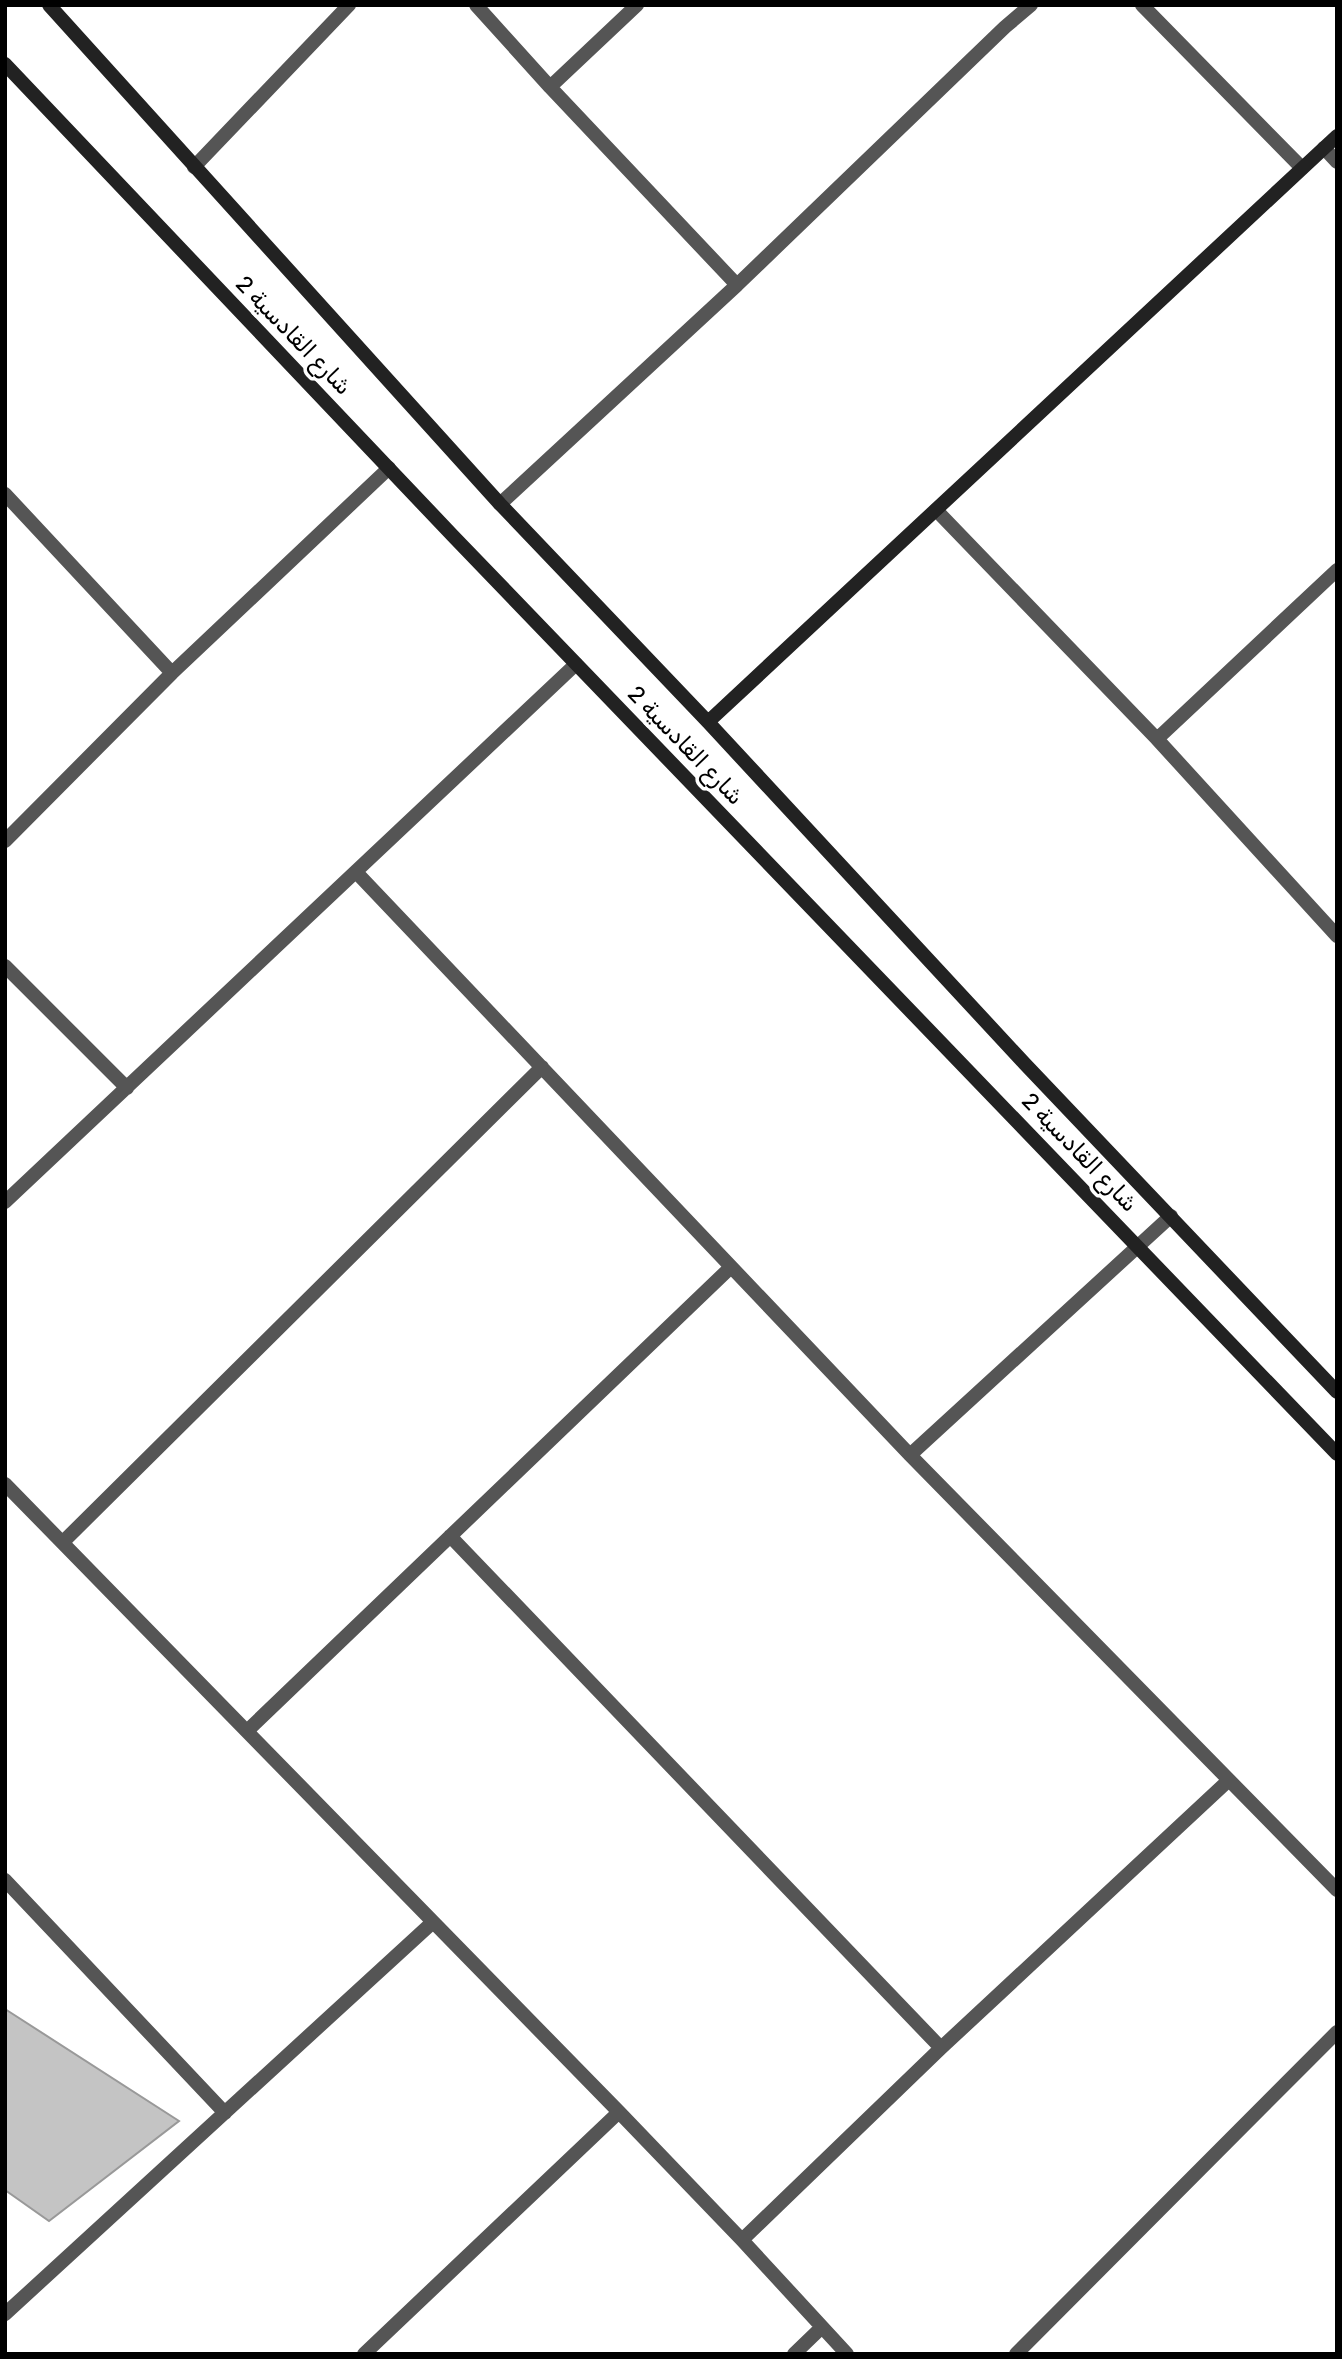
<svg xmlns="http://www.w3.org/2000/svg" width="1342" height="2359" font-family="Rubik,Cairo,sans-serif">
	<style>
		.building { fill: #c4c4c4; stroke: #999; stroke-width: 2 }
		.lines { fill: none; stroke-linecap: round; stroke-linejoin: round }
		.street { stroke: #555; stroke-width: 14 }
		.secondary { stroke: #222; stroke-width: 14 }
		.labels { text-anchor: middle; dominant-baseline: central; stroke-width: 7; stroke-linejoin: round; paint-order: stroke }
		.street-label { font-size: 23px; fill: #000; stroke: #fff }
	</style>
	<rect width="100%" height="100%" fill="#fff"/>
	<path class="building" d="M5 2009 179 2121 49 2221 5 2190Z"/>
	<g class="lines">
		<path class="street" d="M476 5 550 87 637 5
			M1142 5 1302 168
			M550 87 737 285 1005 27 1031 5
			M1324 148 1337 162
			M194 167 349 5
			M5 494 172 673
			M500 504 737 285
			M936 510 1157 739 1337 570
			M1157 739 1337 936
			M5 841 172 673 389 468
			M356 872 910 1455 1337 1890
			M5 966 127 1088
			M5 1202 576 664
			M910 1455 1171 1216
			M5 1484 619 2112 742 2240 847 2354
			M450 1536 941 2048
			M63 1542 542 1067
			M247 1731 731 1267
			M5 1880 225 2113
			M742 2240 941 2048 1229 1780
			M5 2314 433 1922
			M364 2354 619 2112
			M794 2354 821 2328
			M1016 2354 1337 2032"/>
		<path class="secondary" d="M49 5 500 504 708 722 1025 1064 1337 1392
			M5 64 453 536 1337 1454
			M708 722 1337 136"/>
	</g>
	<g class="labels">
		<g class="street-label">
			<text transform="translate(294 335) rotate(46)">شارع القادسية 2</text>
			<text transform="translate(686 745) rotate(46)">شارع القادسية 2</text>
			<text transform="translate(1080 1152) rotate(46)">شارع القادسية 2</text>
		</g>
	</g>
	<rect width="1342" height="2359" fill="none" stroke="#000000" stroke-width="14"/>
</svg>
